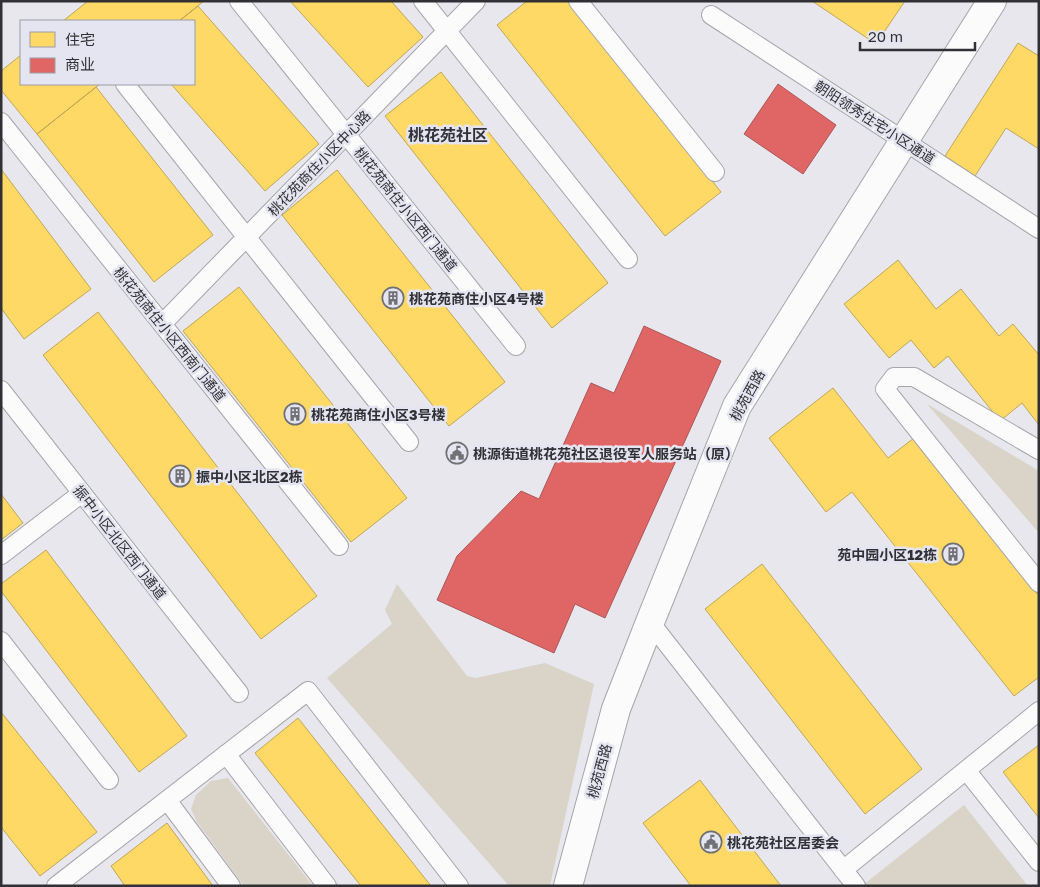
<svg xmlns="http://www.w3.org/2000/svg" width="1040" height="887" font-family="'Golos Text','Noto Sans SC',sans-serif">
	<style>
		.green { fill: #d9d3c8 }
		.homes { fill: #ffd966; stroke: #c1a657 }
		.shops { fill: #e06666; stroke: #ab5657 }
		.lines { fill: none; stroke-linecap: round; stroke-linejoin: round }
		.service-casing { stroke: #a5a5aa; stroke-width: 20 }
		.tertiary-casing { stroke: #a5a5aa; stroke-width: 30 }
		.service { stroke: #fbfbfc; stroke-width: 18 }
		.tertiary { stroke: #fbfbfc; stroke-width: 28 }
		.labels { text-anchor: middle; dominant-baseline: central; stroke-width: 5; stroke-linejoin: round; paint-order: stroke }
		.street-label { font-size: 14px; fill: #303035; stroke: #e4e5f0 }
		.poi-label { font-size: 14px; font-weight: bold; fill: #303035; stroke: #e4e5f0; text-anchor: start }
		.quarter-label { font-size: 16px; font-weight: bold; fill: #32323b; stroke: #e4e5f0 }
	</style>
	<rect width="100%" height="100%" fill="#e7e7ed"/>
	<path class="green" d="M927 404 1039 471V533Z
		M397 584 467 676 476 678 545 663 594 684 550 886H509L327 678 392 624 385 610Z
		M228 778 313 886H244L197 822 191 809 196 795 211 781Z
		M964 805 1028 886 863 885Z"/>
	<path class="homes" d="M88 1H204L179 21H63Z
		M290 1H391L423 37 368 87Z
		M527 1H569L721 192 665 236 497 25Z
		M812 1H905L876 44Z
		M198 6 319 144 265 191 171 84H194V21H179Z
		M1018 43 1039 56V149L1006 128 975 176 945 156Z
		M21 55V84H100L37 134 1 90V71Z
		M441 72 608 283 552 328 385 116Z
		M96 87 213 235 154 282 37 134Z
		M1 169 91 289 24 339 1 308Z
		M337 170 505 382 449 426 282 215Z
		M898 260 936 309 961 289 999 336 1013 324 1039 355V425L1022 403 1000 421 948 356 934 368 911 340 889 358 844 304Z
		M239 287 407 498 351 542 183 331Z
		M98 312 317 596 261 639 43 355Z
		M833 388 888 458 914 438 1039 596V677L1014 696 852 492 826 512 769 438Z
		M1 494 23 523 1 540Z
		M46 550 187 736 139 772 1 591V584Z
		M762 564 922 769 865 814 705 609Z
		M1 712 97 832 40 876 1 827Z
		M298 718 431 886H361L255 753Z
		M1039 745V818L1003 772Z
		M700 780 781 886H691L643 823Z
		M167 823 213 886H125L111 866Z"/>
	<path class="shops" d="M778 84 836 125 803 174 744 134Z
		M644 326 721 361 605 618 575 604 554 653 437 600 457 556 521 491 539 499 591 383 614 393Z"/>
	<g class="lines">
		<g class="service-casing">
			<path id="service" d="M239 1 516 346
				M423 1 628 259
				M578 1 715 172
				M711 15 1039 229
				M125 84 409 442
				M1 122 339 546
				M162 324 476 1
				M1 390 239 693
				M1039 450 914 377H894L885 389 1039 583
				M1 555 82 493
				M650 622 856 886
				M1 641 109 780
				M226 754 327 886
				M966 770 1039 862
				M167 800 231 886
				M843 870 1039 711
				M56 886 308 691 459 886"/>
		</g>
		<g class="tertiary-casing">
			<path id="tertiary" d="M568 886 616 709 650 622 737 406 992 1"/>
		</g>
		<use href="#service" class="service"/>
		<use href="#tertiary" class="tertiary"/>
	</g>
	<defs>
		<g id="building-ring" transform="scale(1.125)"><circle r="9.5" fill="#e4e5f0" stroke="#707075" stroke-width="1.5"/><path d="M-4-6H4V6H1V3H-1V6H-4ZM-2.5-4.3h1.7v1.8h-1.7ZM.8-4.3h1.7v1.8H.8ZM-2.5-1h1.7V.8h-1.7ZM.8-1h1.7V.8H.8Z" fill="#707075"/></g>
		<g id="civic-ring" transform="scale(1.125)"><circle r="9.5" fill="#e4e5f0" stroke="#707075" stroke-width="1.5"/><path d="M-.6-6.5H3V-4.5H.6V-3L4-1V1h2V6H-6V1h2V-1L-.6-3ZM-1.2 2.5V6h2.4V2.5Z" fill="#707075"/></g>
	</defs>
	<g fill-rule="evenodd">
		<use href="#building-ring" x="393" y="298"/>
		<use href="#building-ring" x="295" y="414"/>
		<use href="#civic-ring" x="457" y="453"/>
		<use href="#building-ring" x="180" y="476"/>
		<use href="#building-ring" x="953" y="554"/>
		<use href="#civic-ring" x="711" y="842"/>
	</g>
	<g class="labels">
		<g class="street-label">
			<text transform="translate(875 122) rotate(33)">朝阳领秀住宅小区通道</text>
			<text transform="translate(319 163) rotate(-46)">桃花苑商住小区中心路</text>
			<text transform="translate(406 209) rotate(51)">桃花苑商住小区西门通道</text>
			<text transform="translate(170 334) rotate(51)">桃花苑商住小区西南门通道</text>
			<text transform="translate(747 395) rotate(-61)">桃苑西路</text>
			<text transform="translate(120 542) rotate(52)">振中小区北区西门通道</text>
			<text transform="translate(599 771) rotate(-75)">桃苑西路</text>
		</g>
		<g class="poi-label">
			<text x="409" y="298">桃花苑商住小区4号楼</text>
			<text x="311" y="414">桃花苑商住小区3号楼</text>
			<text x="473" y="453">桃源街道桃花苑社区退役军人服务站（原）</text>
			<text x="196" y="476">振中小区北区2栋</text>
			<text x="937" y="554" text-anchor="end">苑中园小区12栋</text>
			<text x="727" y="842">桃花苑社区居委会</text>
		</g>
		<g class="quarter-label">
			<text x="448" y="135">桃花苑社区</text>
		</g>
	</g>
	<rect width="1040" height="887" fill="none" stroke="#303035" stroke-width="5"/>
	<rect x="20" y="20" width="175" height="65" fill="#e4e5f0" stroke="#9c9da5"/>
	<rect x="30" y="32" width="25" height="15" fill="#ffd966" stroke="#9c9da5"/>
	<text x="65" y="45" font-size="15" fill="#303035">住宅</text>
	<rect x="30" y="58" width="25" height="15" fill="#e06666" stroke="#9c9da5"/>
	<text x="65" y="70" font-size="15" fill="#303035">商业</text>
	<path d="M860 42v8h115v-8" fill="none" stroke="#303035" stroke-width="2.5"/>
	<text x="868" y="42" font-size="15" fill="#303035" stroke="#e4e5f0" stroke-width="4" paint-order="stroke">20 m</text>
</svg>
